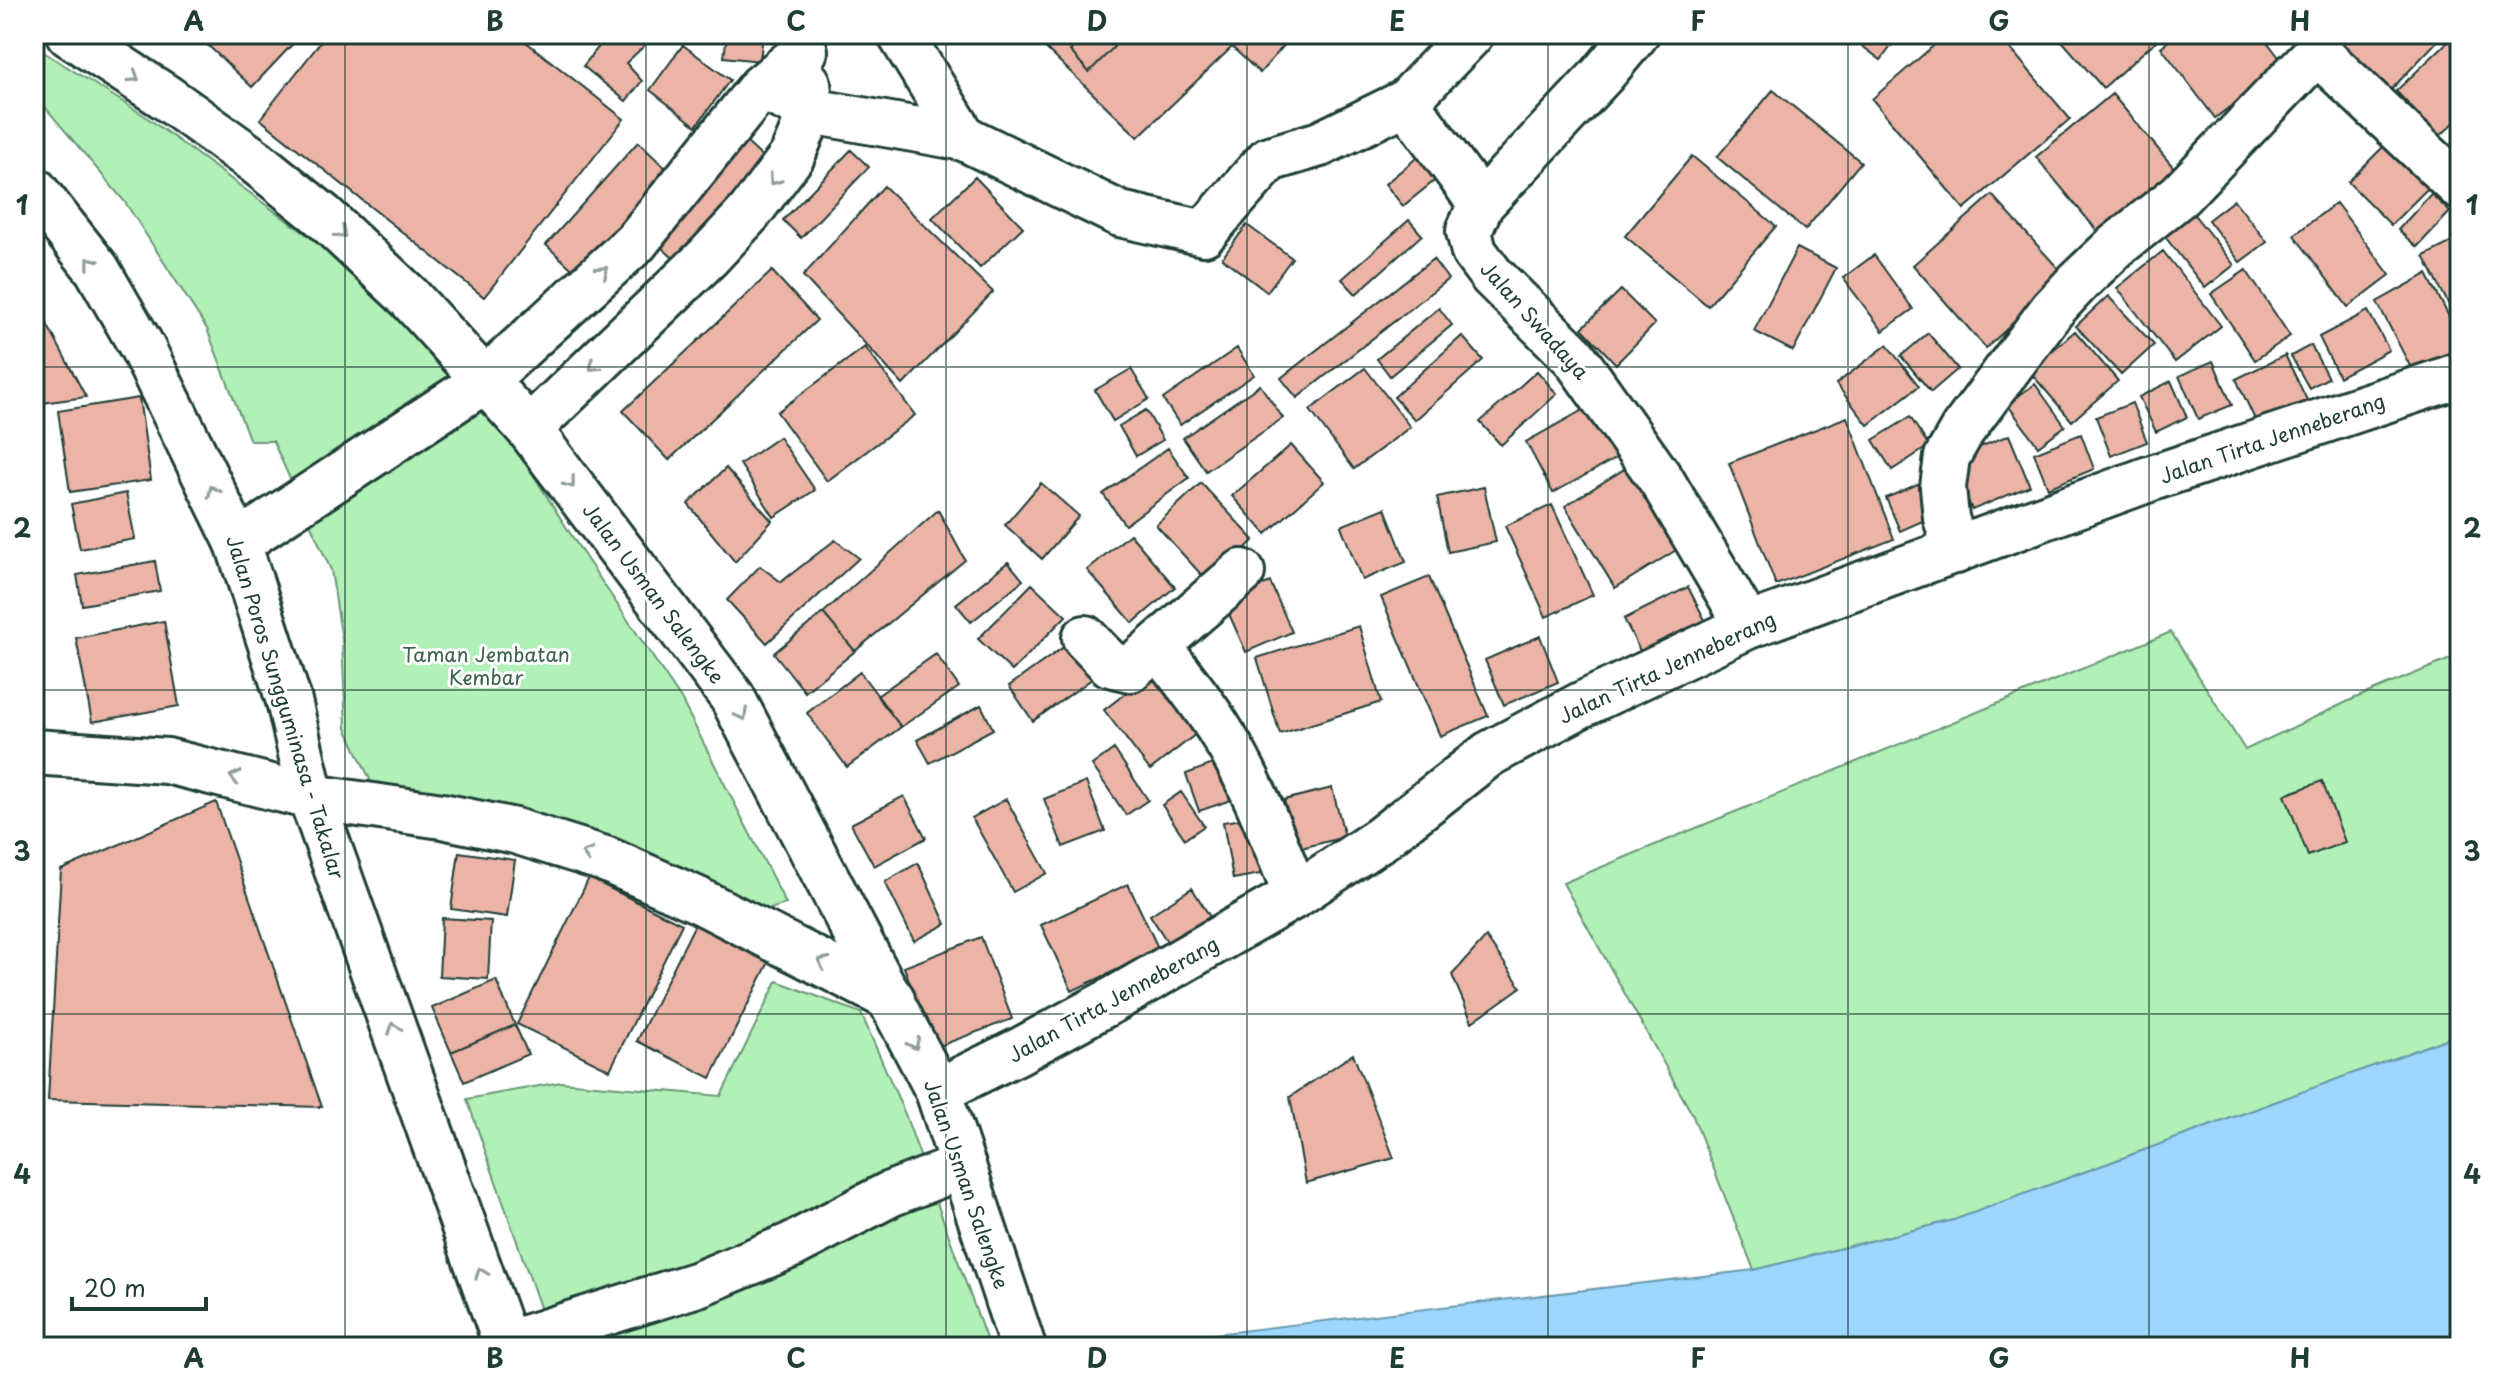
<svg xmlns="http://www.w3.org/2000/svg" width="2494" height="1381" font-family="'Playpen Sans',sans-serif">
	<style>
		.green { fill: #b1f0b7; stroke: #689676; stroke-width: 2 }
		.water { fill: #9ed7fe; stroke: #6b99ad; stroke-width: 2 }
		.building { fill: #ecb3a7; stroke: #1f3d34; stroke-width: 2 }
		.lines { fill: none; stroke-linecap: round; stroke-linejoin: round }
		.minor-casing { stroke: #1f3d34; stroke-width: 50 }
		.highway-casing { stroke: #1f3d34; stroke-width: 50 }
		.minor { stroke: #fff; stroke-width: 44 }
		.highway { stroke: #fff; stroke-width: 44 }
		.oneway { stroke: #8f9e9a }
		.grid { fill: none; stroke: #1f3d34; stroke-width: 2; stroke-opacity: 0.55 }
		.labels { text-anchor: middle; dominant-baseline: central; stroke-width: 6; stroke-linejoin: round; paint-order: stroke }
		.street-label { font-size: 20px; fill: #1f3d34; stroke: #fff }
		.park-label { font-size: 20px; fill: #3c614e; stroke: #fff }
		.neatline { fill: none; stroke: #1f3d34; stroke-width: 3 }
		.grid-label { font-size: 26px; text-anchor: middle; font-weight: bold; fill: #1f3d34 }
	</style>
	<rect width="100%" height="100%" fill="#fff"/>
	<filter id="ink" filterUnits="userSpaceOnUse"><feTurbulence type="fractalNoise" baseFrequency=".0125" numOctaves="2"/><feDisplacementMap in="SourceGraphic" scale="16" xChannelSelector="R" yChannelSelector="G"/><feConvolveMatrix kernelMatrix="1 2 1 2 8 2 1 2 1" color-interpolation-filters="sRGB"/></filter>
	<g filter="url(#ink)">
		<path class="green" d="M34 46 142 114 407 308 503 427 582 552 681 699 786 904 764 911 586 830 481 810H384L346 728 342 640 331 570 273 441H250L207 329 125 202 34 94Z
			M2171 632 2245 750 2353 699 2460 655V1034L1954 1220 1754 1270 1692 1114 1563 883Z
			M777 981 861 1013 905 1114 989 1347H554L467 1099 561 1082 721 1096Z"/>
		<path class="water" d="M2460 1034V1347H1125L1139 1343 1754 1270 1954 1220Z"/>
		<path class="building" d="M196 34H302L252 87Z
			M327 34H516L624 119 484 297 260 119Z
			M609 34H630L644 46 626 63 642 81 626 101 583 66Z
			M727 34H763L760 61 724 57Z
			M1031 34H1294L1260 73 1232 47 1138 137Z
			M1044 34H1070L1058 47Z
			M1088 34H1102L1114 47 1089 72 1070 51Z
			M1846 34H1900L1881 60Z
			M1947 34H1998L2070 119 1964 209 1872 99Z
			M2056 34H2164L2103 88Z
			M2177 34H2261L2285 65 2215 118 2161 47Z
			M2350 34H2444L2387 94 2337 48Z
			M2456 34 2460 36V117L2439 137 2396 91Z
			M683 45 730 80 696 126 650 90Z
			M1773 90 1861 162 1805 230 1717 157Z
			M2112 94 2179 174 2103 238 2036 157Z
			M744 140 773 167 681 265 652 239Z
			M638 142 672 174 581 277 546 245Z
			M2386 144 2429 187 2391 225 2348 182Z
			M851 150 869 167 801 238 783 220Z
			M1426 150 1444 173 1403 206 1385 184Z
			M1692 156 1776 226 1708 306 1625 236Z
			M975 177 1023 227 980 268 932 218Z
			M884 186 993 292 903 385 803 276Z
			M2431 194 2450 212 2417 247 2398 230Z
			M1992 195 2065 276 1986 348 1913 265Z
			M2234 200 2267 242 2240 262 2208 220Z
			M2336 203 2390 275 2348 307 2294 235Z
			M2188 207 2234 265 2205 288 2159 229Z
			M1409 220 1422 235 1356 294 1342 279Z
			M1247 225 1292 258 1267 292 1222 258Z
			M2460 238V327L2424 256Z
			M1797 248 1836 268 1793 351 1754 331Z
			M2163 251 2221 326 2175 362 2117 288Z
			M1874 255 1913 309 1883 331 1843 278Z
			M1433 259 1448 279 1297 398 1281 378Z
			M2246 270 2290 336 2255 360 2211 294Z
			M772 271 817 320 669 460 623 411Z
			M2427 274 2460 338V347L2413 372 2377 302Z
			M1621 290 1655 324 1616 364 1582 328Z
			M2108 296 2154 345 2121 375 2076 326Z
			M1439 308 1452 325 1390 376 1377 359Z
			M40 311 86 397 34 404V316Z
			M2368 311 2389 350 2339 377 2319 337Z
			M2075 331 2118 381 2072 421 2029 371Z
			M1928 333 1958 369 1931 392 1901 356Z
			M1462 336 1483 360 1415 420 1394 397Z
			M1887 345 1919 386 1868 425 1836 384Z
			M2311 345 2328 378 2309 388 2291 356Z
			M865 347 915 415 827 481 777 412Z
			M1237 348 1254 375 1180 425 1163 399Z
			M2285 355 2307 400 2257 424 2236 379Z
			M2213 361 2232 405 2198 419 2179 376Z
			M1365 368 1410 427 1354 469 1310 410Z
			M1131 369 1149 399 1113 421 1095 390Z
			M1537 371 1557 394 1501 445 1480 422Z
			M2171 381 2187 417 2156 432 2139 397Z
			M2035 384 2065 426 2038 446 2007 404Z
			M1260 385 1283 418 1206 471 1183 438Z
			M139 398 151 480 70 492 58 411Z
			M2132 403 2147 442 2111 456 2096 417Z
			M1590 406 1618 457 1553 493 1526 442Z
			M1146 410 1163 440 1136 456 1119 426Z
			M1847 417 1894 539 1776 585 1729 463Z
			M1910 417 1929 446 1892 470 1873 440Z
			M2081 434 2094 469 2048 488 2034 453Z
			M2009 435 2030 486 1972 510 1951 459Z
			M779 437 815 490 774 517 740 464Z
			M1291 445 1324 482 1266 534 1232 496Z
			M1168 448 1189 478 1125 525 1103 494Z
			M1631 465 1681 547 1615 588 1565 506Z
			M726 468 772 521 735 562 688 504Z
			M1041 483 1079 516 1042 559 1005 525Z
			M1201 483 1254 540 1209 583 1156 525Z
			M1920 483 1934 516 1900 531 1886 498Z
			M1484 487 1496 542 1448 552 1437 497Z
			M126 493 135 539 80 549 71 504Z
			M1552 505 1593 595 1546 617 1505 526Z
			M1385 508 1406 562 1362 580 1341 526Z
			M938 510 965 560 855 651 823 613Z
			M1130 534 1175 587 1133 623 1087 570Z
			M835 540 859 558 767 643 727 600 760 566 781 582Z
			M155 561 160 591 82 605 77 575Z
			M1008 562 1023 580 971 622 956 604Z
			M1429 577 1488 716 1440 736 1381 597Z
			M1270 582 1292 632 1246 652 1224 603Z
			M1032 584 1066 616 1012 671 978 639Z
			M1688 587 1707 624 1643 657 1624 619Z
			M823 613 855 651 805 692 774 653Z
			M164 621 179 706 92 722 76 638Z
			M1359 626 1381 702 1280 734 1257 658Z
			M1079 636 1103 671 1033 721 1009 686Z
			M1540 636 1558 682 1504 705 1485 660Z
			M936 654 959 687 901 727 877 696Z
			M1164 664 1210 723 1150 770 1104 710Z
			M860 672 901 727 847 767 807 713Z
			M981 705 993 729 930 763 917 740Z
			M1114 749 1148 800 1126 815 1092 765Z
			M1232 757 1246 795 1199 811 1186 774Z
			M2322 781 2345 842 2308 856 2285 795Z
			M1086 782 1105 831 1063 847 1044 799Z
			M1332 788 1345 837 1297 849 1284 800Z
			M1181 792 1204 826 1185 839 1162 805Z
			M904 796 926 838 874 866 851 824Z
			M1006 799 1047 873 1013 892 972 818Z
			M216 802 322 1107 48 1100 61 870Z
			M1260 816 1271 872 1233 879 1223 822Z
			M459 852 515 860 507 917 451 909Z
			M918 863 946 924 914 941 885 882Z
			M589 878 682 924 610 1070 517 1024Z
			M1128 884 1159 950 1072 991 1041 925Z
			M1192 888 1217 928 1175 954 1150 915Z
			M442 918 491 921 488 979 439 976Z
			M695 924 769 962 711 1078 637 1041Z
			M981 937 1012 1019 934 1048 904 967Z
			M1486 937 1521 987 1472 1022 1452 975Z
			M496 980 515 1025 451 1052 432 1008Z
			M515 1025 528 1054 464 1082 451 1052Z
			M1353 1054 1394 1158 1306 1183 1290 1097Z"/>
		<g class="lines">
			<g class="minor-casing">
				<path id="minor" d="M900 34 964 138
					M1636 34 1602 75 1481 204 1469 231 1474 252 1492 276 1574 357 1662 481 1748 626
					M761 87 811 111 964 138 1120 214 1204 233 1269 159 1320 144 1406 102 1471 34
					M1406 102 1481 204
					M529 429 708 257 749 213 792 156 811 111 808 83
					M238 543 484 381 636 242 761 87 805 51
					M1956 551 1946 518 1943 487 1947 457 1963 429 2052 310 2078 282 2116 246 2180 195 2317 52 2460 187
					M1085 638 1110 664 1130 669 1242 572
					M1158 647C1182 676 1205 705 1224 737 1254 786 1274 841 1296 895
					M34 752 167 761 311 797 442 816 515 831 605 859 698 900 892 999
					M938 1091 1019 1051 1111 1001 1296 895 1382 838 1489 754 1581 705 1748 626 2149 479 2460 375
					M506 1344 698 1284 792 1245 890 1194 963 1166"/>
			</g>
			<g class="highway-casing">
				<path id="highway" d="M69 34 167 98 255 161 323 216 409 297 529 429 732 697 938 1091 1023 1347
					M34 189 97 269 142 347 238 543 289 701 311 797 507 1347"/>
			</g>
			<use href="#minor" class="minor"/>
			<use href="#highway" class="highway"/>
		</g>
		<defs><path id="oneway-chevron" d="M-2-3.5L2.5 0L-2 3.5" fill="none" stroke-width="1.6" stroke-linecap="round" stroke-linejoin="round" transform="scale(2)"/></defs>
		<g class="oneway">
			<use href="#oneway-chevron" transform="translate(134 77) rotate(33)"/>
			<use href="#oneway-chevron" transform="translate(774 180) rotate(126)"/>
			<use href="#oneway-chevron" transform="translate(341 233) rotate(43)"/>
			<use href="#oneway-chevron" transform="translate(91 262) rotate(-127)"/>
			<use href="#oneway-chevron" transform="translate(603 271) rotate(-43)"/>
			<use href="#oneway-chevron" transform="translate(594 366) rotate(136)"/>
			<use href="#oneway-chevron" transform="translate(570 483) rotate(53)"/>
			<use href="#oneway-chevron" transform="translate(213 491) rotate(-116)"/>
			<use href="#oneway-chevron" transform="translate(742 715) rotate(62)"/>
			<use href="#oneway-chevron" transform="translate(235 777) rotate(-166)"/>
			<use href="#oneway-chevron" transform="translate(587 854) rotate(-163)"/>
			<use href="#oneway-chevron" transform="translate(823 962) rotate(-152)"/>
			<use href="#oneway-chevron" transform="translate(394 1028) rotate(-110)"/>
			<use href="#oneway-chevron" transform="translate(914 1044) rotate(64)"/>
			<use href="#oneway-chevron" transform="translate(481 1273) rotate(-110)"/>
		</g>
	</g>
	<path class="grid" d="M345 34V1347M646 34V1347M946 34V1347M1247 34V1347M1548 34V1347M1848 34V1347M2149 34V1347M34 367H2460M34 690H2460M34 1014H2460"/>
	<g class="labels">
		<g class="street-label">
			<text transform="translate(1535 320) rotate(48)">Jalan Swadaya</text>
			<text transform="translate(2272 438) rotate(-19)">Jalan Tirta Jenneberang</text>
			<text transform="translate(654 593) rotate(53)">Jalan Usman Salengke</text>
			<text transform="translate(1667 667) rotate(-25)">Jalan Tirta Jenneberang</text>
			<text transform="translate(286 707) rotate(73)">Jalan Poros Sungguminasa - Takalar</text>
			<text transform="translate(1113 999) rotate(-29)">Jalan Tirta Jenneberang</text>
			<text transform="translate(967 1184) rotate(71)">Jalan Usman Salengke</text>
		</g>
		<g class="park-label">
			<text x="486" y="654">Taman Jembatan<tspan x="486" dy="23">Kembar</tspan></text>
		</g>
	</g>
	<rect width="2494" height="1381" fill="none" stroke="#fff" stroke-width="88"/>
	<path d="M72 1297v12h134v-12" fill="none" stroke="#1f3d34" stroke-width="4"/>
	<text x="84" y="1297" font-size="24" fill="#1f3d34" stroke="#ffffff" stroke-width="6" paint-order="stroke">20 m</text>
	<rect x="44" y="44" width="2406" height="1293" class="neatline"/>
	<g class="grid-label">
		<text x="194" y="31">A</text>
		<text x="495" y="31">B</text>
		<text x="796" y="31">C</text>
		<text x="1097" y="31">D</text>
		<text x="1397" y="31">E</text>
		<text x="1698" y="31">F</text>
		<text x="1999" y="31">G</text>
		<text x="2300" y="31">H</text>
		<text x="22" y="215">1</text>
		<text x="2472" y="215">1</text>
		<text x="22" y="538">2</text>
		<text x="2472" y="538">2</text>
		<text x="22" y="861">3</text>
		<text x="2472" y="861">3</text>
		<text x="22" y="1184">4</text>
		<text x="2472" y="1184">4</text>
		<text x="194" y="1368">A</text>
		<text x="495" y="1368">B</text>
		<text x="796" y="1368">C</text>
		<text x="1097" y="1368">D</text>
		<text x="1397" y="1368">E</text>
		<text x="1698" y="1368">F</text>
		<text x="1999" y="1368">G</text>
		<text x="2300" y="1368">H</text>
	</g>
</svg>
